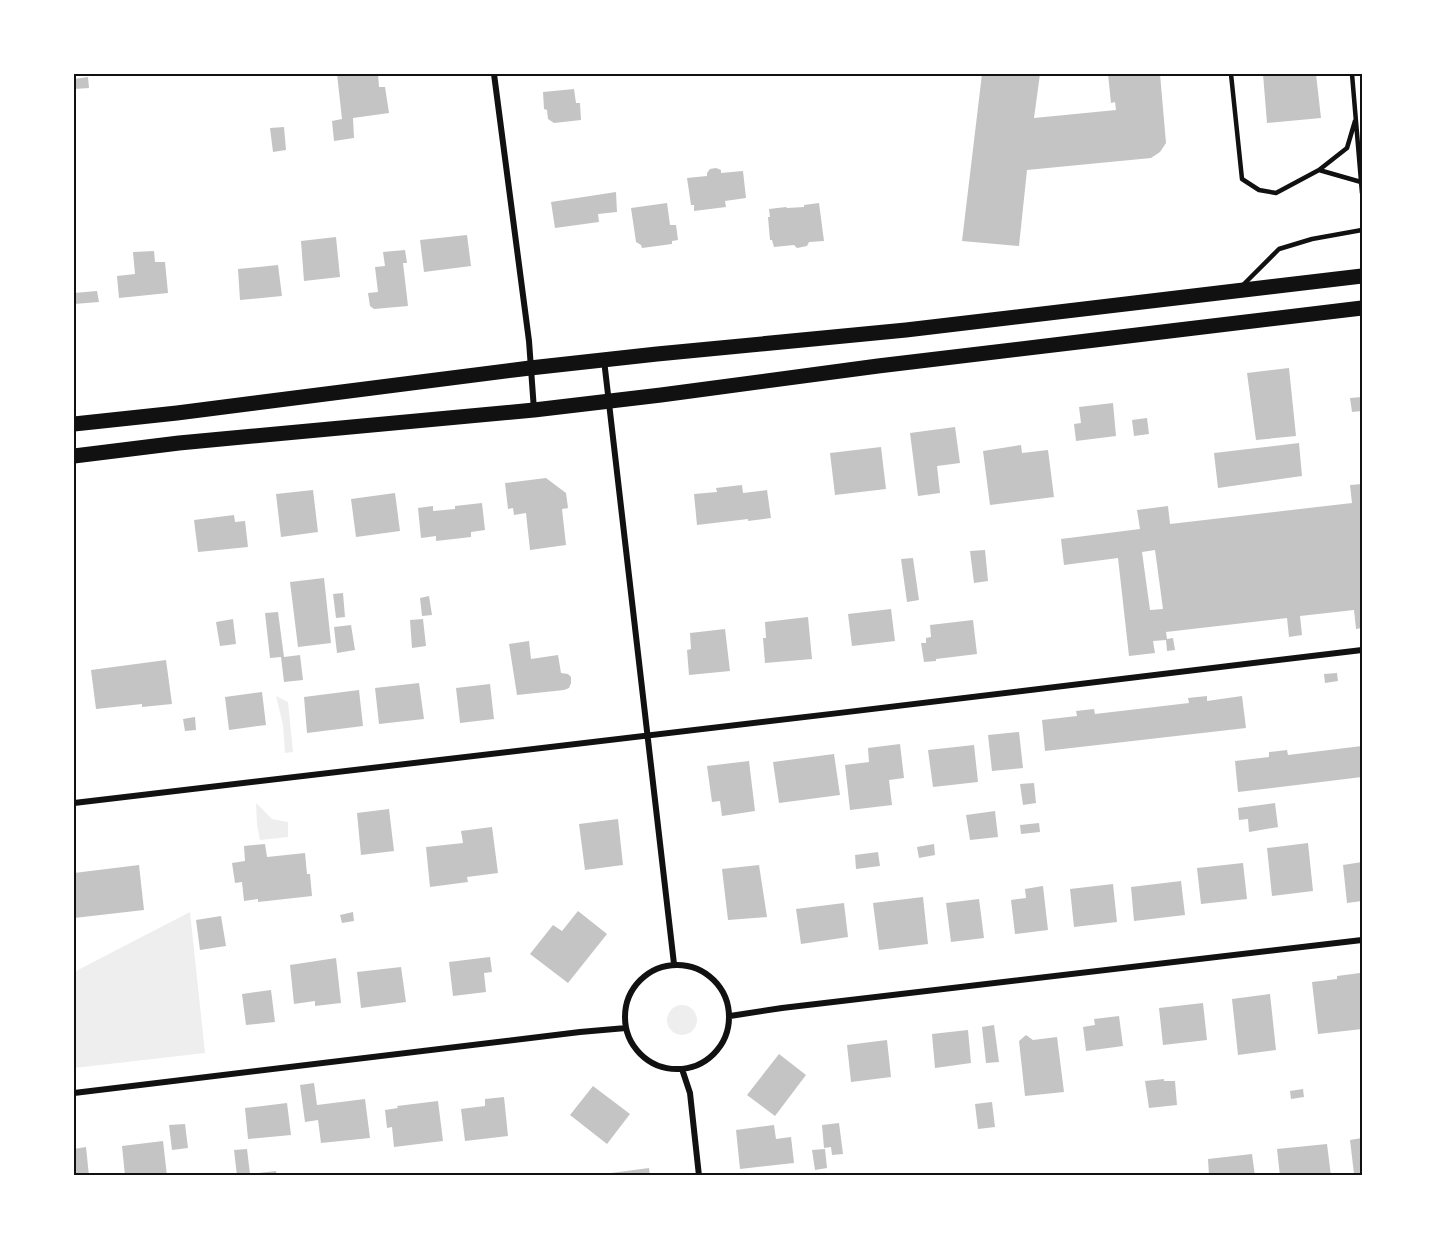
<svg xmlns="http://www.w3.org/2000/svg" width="1436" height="1249" font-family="'DejaVu Sans',sans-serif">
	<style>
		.green { fill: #eee }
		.building { fill: #c4c4c4; fill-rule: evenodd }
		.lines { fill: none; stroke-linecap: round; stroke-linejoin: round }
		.service { stroke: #111; stroke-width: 4.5 }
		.minor { stroke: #111; stroke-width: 6 }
		.primary { stroke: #111; stroke-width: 15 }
		.neatline { fill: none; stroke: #111; stroke-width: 2 }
	</style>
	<rect width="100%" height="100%" fill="#fff"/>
	<path class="green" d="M276 696 288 702 293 752 285 753 283 725Z
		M256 803 272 819 288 822V837L260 840 257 824Z
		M190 912 205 1053 74 1068V972Z
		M667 1020a15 15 0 1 1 30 0a15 15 0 1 1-30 0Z"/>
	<path class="building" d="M337 74H378L379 87H385L389 113 353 118 354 138 334 141 332 121 342 119Z
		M982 74H1040L1034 118 1116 110 1115 102 1111 103 1108 74H1160L1166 143 1160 152 1151 158 1027 170 1019 246 962 241Z
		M1263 74H1316L1321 118 1267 123Z
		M88 77 89 88 74 89V79Z
		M574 89 576 103H580L581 120 554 123 548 119 547 110 544 109 543 92Z
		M284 127 286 150 273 152 270 128Z
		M716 168 721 170V173L743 171 746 198 725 201 726 207 694 211V205H691L687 178 707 176V173L710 169Z
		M616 192 617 212 598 214 599 222 555 228 551 202Z
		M667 203 670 225H676L678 240 672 241V244L642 248 641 245 636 242 631 208Z
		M819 203 824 241 809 242 807 246 797 248 794 245 774 247 772 240H770L768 217H770L769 209 786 207 787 208 804 207V205Z
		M467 235 471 266 424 272 420 240Z
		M336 237 340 277 304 281 301 241Z
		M405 250 407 263H403L408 306 374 309 370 306 368 293 378 292 375 267 385 266 383 252Z
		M154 251 155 262H165L168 293 119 298 117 276 135 274 133 252Z
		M278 265 282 296 240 300 238 269Z
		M97 291 99 302 74 304V293Z
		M1289 368 1296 436 1256 440 1247 373Z
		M1362 397V411L1352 412 1350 398Z
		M1113 403 1116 436 1076 441 1074 424 1081 423 1079 407Z
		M1147 418 1149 434 1134 436 1132 420Z
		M955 427 960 463 937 466 940 493 918 496 910 433Z
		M1299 443 1302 476 1218 488 1214 453Z
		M1021 445 1022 453 1048 450 1054 497 990 505 983 451Z
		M881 447 886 489 835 495 830 453Z
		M546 478 566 493 568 508 562 509 566 545 530 550 526 513 514 515 513 508 508 509 505 483Z
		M1362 484V628L1356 629 1354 610 1300 616 1302 635 1289 637 1287 618 1166 632 1167 639 1173 638 1175 650 1167 651 1166 640 1153 641 1155 653 1129 656 1118 558 1064 565 1061 539 1140 529 1137 510 1168 506 1170 524 1352 503 1350 485ZM1155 550 1163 609 1150 610 1142 552Z
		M742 485 743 493 767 490 771 518 748 521V519L697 525 694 494 717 492 716 488Z
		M313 490 318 532 281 537 276 494Z
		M395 493 400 531 356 537 351 499Z
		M482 503 485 530 471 532V537L436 541V536L421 538 418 508 433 506V511L455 509V506Z
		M234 515 235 522 245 521 248 547 198 552 194 520Z
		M985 550 988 581 974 583 970 551Z
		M913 558 919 600 907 602 901 559Z
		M324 578 331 643 298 647 290 582Z
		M343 593 345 617 336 618 333 594Z
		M429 596 432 615 422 616 420 598Z
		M891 609 895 641 852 646 848 614Z
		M278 612 284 657 300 655 303 680 284 682 281 657 270 658 265 613Z
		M808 617 812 659 765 663 763 638H766L765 622Z
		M233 619 236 644 220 646 216 622Z
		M423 619 426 646 412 648 410 620Z
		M973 620 977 654 936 659V661L924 662 921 643H926V638L931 637 930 625Z
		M351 625 355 650 337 653 334 627Z
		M725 629 730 671 689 675 687 650 691 649 690 633Z
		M529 641 531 659 558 655 561 673 568 674 571 677V683L569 688 564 690 517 695 509 644Z
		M166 660 172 704 142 707V704L96 709 91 670Z
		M1337 673 1338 681 1325 683 1324 674Z
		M419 683 424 719 379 724 375 688Z
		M490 684 494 719 460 723 456 688Z
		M359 690 363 726 307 733 304 697Z
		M262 692 266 725 229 730 225 697Z
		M1207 696V701L1242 696 1246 728 1045 751 1042 720 1077 716 1076 711 1094 709 1095 714 1189 703 1188 698Z
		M195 717 196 730 185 731 183 719Z
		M1019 732 1023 768 992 771 988 735Z
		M900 744 904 778 889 780 892 805 850 810 845 765 869 762 868 748Z
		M974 745 978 782 933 787 928 750Z
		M1362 746V777L1238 792 1235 761 1269 757V752L1287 750 1288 755Z
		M834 754 840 795 779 803 773 762Z
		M749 761 755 811 722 816 720 801 712 802 707 766Z
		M1034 783 1036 803 1023 805 1020 784Z
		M1275 803 1278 827 1249 832 1248 819 1239 820 1238 808Z
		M389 809 394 851 361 855 357 813Z
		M995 811 998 837 970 840 966 815Z
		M618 819 623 865 585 870 579 824Z
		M1039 823 1040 832 1021 834 1020 825Z
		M492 827 498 873 467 877 468 882 430 887 426 847 463 843 461 831Z
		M1308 843 1313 891 1272 896 1267 848Z
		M265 844 267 857 305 853 307 874H310L312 896 258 902V899L244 901 242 882 235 883 232 863 245 861 244 846Z
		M934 844 935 855 919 858 917 847Z
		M878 852 880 866 856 869 855 855Z
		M1362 862V901L1347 903 1343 865Z
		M1243 863 1247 899 1201 904 1197 868Z
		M139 865 144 910 74 918V873Z
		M759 865 767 917 728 920 722 869Z
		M1181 881 1185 915 1134 921 1131 887Z
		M1113 884 1117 922 1074 927 1070 889Z
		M1043 886 1048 930 1015 934 1011 900 1026 898 1025 889Z
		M923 897 928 944 879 950 873 903Z
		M979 899 984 938 951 942 946 903Z
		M844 903 848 937 801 944 796 909Z
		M578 911 607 934 568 983 530 954 553 925 562 931Z
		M353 912 354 921 342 923 340 915Z
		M221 916 226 946 200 950 196 920Z
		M490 957 492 972 484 973 486 992 453 996 449 962Z
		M336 958 341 1003 315 1006V1001L294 1004 290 965Z
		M401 967 406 1002 361 1008 357 972Z
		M1360 973V976H1362V1029L1318 1034 1312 982 1337 979V976Z
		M271 990 275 1022 246 1025 242 994Z
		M1270 994 1276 1050 1238 1055 1232 999Z
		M1203 1003 1207 1040 1163 1045 1159 1008Z
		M1119 1016 1123 1046 1086 1051 1083 1027 1095 1025 1094 1019Z
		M994 1025 999 1062 986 1063 982 1027Z
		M968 1030 971 1063 935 1068 932 1034Z
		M1026 1035 1033 1040 1057 1037 1064 1092 1025 1096 1019 1041Z
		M887 1040 891 1077 851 1082 847 1045Z
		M779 1054 806 1075 775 1116 747 1095Z
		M1164 1079V1081H1175L1177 1105 1149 1108 1145 1081Z
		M314 1083 317 1105 365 1099 370 1138 321 1143 318 1120 305 1122 300 1085Z
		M593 1086 630 1114 607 1144 570 1115Z
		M1303 1089 1304 1097 1291 1099 1290 1091Z
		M504 1097 508 1136 465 1141 461 1109 485 1106V1099Z
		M438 1101 443 1141 394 1147 392 1127 387 1128 385 1110 398 1108 397 1106Z
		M992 1102 995 1127 978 1129 975 1104Z
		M287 1103 291 1135 248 1139 245 1108Z
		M839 1123 843 1154 832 1155 831 1147 824 1148 822 1125Z
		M185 1124 188 1148 172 1150 169 1125Z
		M774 1125 776 1139 791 1137 794 1163 740 1169 736 1130Z
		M1362 1138V1173L1354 1174 1350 1140Z
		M163 1141 167 1176H125L122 1146Z
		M1327 1144 1331 1176H1280L1277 1149Z
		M86 1147 89 1176H74V1149Z
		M247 1149 250 1174 276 1171 277 1176H237L234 1150Z
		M825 1149 827 1168 815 1170 812 1150Z
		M1252 1154 1255 1176H1209L1208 1159Z
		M649 1168 650 1176H611V1173Z"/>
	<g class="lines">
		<path class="service" d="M1231 74 1242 179 1259 190 1276 193 1319 170 1361 182
			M1352 74 1362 193
			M1319 170 1347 148 1355 121
			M1244 284 1279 249 1312 239 1362 230"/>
		<path class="minor" d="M494 74 529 341 534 410
			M604 360 674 964
			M74 803C503 752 933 703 1362 650
			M625 1017a52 52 0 1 1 104 0a52 52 0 1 1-104 0Z
			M730 1016 782 1008 1362 940
			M682 1069 690 1093 699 1176
			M74 1093 580 1032 626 1028"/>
		<path class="primary" d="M74 424 177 413 530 368 657 354 906 330 1362 276
			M74 456 179 443 534 410 661 395 878 366 1095 340 1362 308"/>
	</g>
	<rect width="1436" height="1249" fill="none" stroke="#ffffff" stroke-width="150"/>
	<rect x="75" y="75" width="1286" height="1099" class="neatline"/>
</svg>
